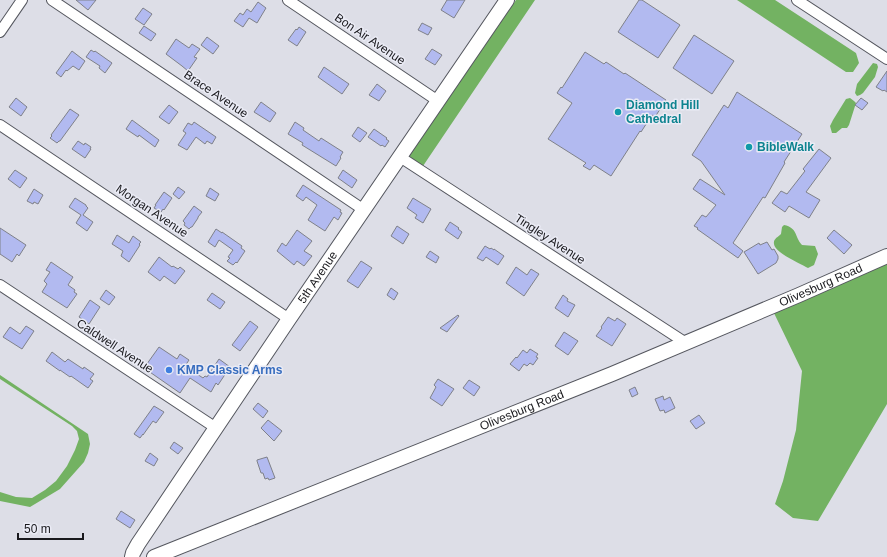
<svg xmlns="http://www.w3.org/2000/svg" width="887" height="557" font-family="Arial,sans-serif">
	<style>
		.forest { fill: #73b262 }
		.building { fill: #b2baf0; stroke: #7f8189 }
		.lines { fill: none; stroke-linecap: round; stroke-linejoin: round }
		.street-casing { stroke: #55575f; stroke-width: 12 }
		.secondary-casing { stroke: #55575f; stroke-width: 16 }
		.street { stroke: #fff; stroke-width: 10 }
		.secondary { stroke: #fff; stroke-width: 14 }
		.culture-dot { fill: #0f9aa8; stroke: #eaebf5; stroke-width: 1.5 }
		.shop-dot { fill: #3f7fe0; stroke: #eaebf5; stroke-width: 1.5 }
		.labels { text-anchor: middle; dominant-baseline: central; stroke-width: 3; stroke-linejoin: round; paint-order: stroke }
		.street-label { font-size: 12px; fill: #19191d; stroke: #eaebf5 }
		.culture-label { font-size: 12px; font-weight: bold; fill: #0d838f; stroke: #eaebf5; text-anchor: start }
		.shop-label { font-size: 12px; font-weight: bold; fill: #366cbe; stroke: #eaebf5; text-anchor: start }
	</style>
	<rect width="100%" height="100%" fill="#dddee7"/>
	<path class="forest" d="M516 0H535L423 166C417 166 411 161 409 156Z
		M737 0H775L856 53 859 63 853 72H846Z
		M873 63 877 64 878 67 875 77 863 93 860 95 857 96 855 93 857 84Z
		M850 98 854 101 856 103 849 125 847 128H842L836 133H832L830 126 833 120 846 99Z
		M784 225C798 228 794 236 802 245L815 246 818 254 814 265 808 268C801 264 775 253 774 244 773 239 778 237 781 234L782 227Z
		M887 261V404L818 521 793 518 775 504 783 481 796 430 802 371 773 311Z
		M0 375 88 434 90 444 88 453 84 462 60 489 30 507 0 501V492L16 497 32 498 45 490 56 481 67 466 75 450 79 439 77 431 72 426 0 379Z"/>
	<path class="building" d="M76 0H96L88 10Z
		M447 0H465L454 18 441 10Z
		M639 0H642L680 25 658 58 618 32Z
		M258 2 266 8 257 23 249 18 243 27 234 21 240 13 243 15 247 9 251 12Z
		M143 8 152 14 144 25 135 19Z
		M422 23 432 28 428 35 418 30Z
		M144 26 156 34 151 41 139 33Z
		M299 27 306 32 297 46 288 40 296 29 297 30Z
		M694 35 734 61 712 94 673 68Z
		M207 37 219 46 213 54 201 45Z
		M176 39 189 48 192 44 200 49 194 57 197 58 188 71 182 66 166 54Z
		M432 49 442 55 435 65 425 59Z
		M91 50 94 52 95 51 112 63 105 73 99 68 100 66 86 57Z
		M72 51 85 61 79 70 73 66 67 71 66 70 61 77 56 73Z
		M585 52 604 64 606 62 624 74 625 73 666 100 655 117 652 115 641 132 640 131 611 176 594 165 590 170 583 166 586 163 548 139 572 103 557 93 561 87 562 88Z
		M324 67 349 84 342 94 318 77Z
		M887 71V92L884 90 883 91 876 87Z
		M377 84 386 91 379 101 369 95Z
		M737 92 802 134 784 162 785 163 765 198 763 197 733 243 743 251 738 258 697 229 698 228 694 226 702 215 706 217 716 205 693 189 700 179 725 195 701 161 692 155 724 105 728 108Z
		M16 98 27 107 21 116 9 107Z
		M861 98 868 103 862 110 855 105Z
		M261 102 276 113 270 122 254 112Z
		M169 105 178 112 169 124 159 117Z
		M70 109 79 115 60 141H59L57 143 50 138 52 136 51 135Z
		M132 120 159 140 155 147 139 135 138 137 126 129Z
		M194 122 216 137 212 144 207 141 205 144 196 137 187 150 178 145 186 133 183 131 188 123 192 125Z
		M295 122 304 128 303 130 319 141 321 138 343 152 340 157 341 158 336 166 302 145 303 143 288 134Z
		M358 127 367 133 360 142 352 136Z
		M374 129 387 138 386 139 389 141 385 147 382 145 381 146 368 137Z
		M78 141 84 145 85 143 91 147 90 149H91L85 158 72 149Z
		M819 149 831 158 806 192 820 200 809 218 789 206 785 212 772 203 781 191 787 194 805 171 803 169Z
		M15 170 27 178 20 188 8 179Z
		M343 170 357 180 352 188 338 178Z
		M303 185 341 210 340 212 342 213 338 220 334 217 325 231 308 220 317 205 306 197 303 201 296 196Z
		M178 187 185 192 179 199 173 194Z
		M210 188 219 194 215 201 206 196Z
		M34 189 43 195 38 204 34 202 33 204 27 201Z
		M164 192 172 198 164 210 163 209 161 212 154 208 156 205H155Z
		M75 198 86 205V206L88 208 83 215 93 222 87 231 76 223 81 215 69 207Z
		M413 198 431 209 423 223 415 218 417 215 407 208Z
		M194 206 202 212 198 217V218L192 227H191L189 229 184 225 185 223 183 221Z
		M450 222 459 228 458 229 462 232 458 239 445 230Z
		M397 226 409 234 403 244 391 236Z
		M0 228 26 245 19 256 17 254 12 262 0 254Z
		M216 229 222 233V232L242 246 241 248 245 251 237 263 236 262 233 265 227 261 230 258 228 257 233 250 219 240 215 247 208 242Z
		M297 230 312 241 304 251 312 256 304 266 297 261 294 265 277 251 282 243 286 246Z
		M834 230 852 245 844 254 827 238Z
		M117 235 129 243 133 236 141 242 139 244 140 245 129 262 121 256 123 251 112 244Z
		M767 242 772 250 774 249 778 256V259L776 263 758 274 744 252 759 243 760 245Z
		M485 246 490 249 491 248 494 250V249L504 256 498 265 486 257 483 261 477 258Z
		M430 251 439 257 436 263 426 257Z
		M159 257 172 267 173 266 178 269 180 267 185 271 175 284 164 276 160 281 148 272Z
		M361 261 372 268 358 288 347 281Z
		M51 262 73 277 68 285 75 290 74 292 77 294 67 308 42 292 47 284 44 281 50 272 46 270Z
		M516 267 527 275 531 269 539 274 524 296 506 283Z
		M391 288 398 293 394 300 387 295Z
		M106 290 115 297 109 305 100 299Z
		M212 293 225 302 220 309 207 300Z
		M563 295 568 299 567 301 575 305 568 317 555 308Z
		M90 300 100 307 89 324 79 317Z
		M458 315 459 316 447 332 440 328Z
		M608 317 615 321 617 318 626 324 612 346 596 336 602 328 601 327Z
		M250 321 258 327 240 351 232 345Z
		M26 326 34 331 22 349 3 337 10 327 20 334Z
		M564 332 578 341 568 355 555 346Z
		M159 347 177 359 180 354 189 360 185 366 203 378 205 376 207 377 219 359 230 367 218 385 216 383 211 392 190 378 180 393 144 368Z
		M530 349 538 354 536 357 538 358 533 365 530 363 527 366 524 364 519 371 510 364 516 357 517 358 523 350 527 353Z
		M52 352 65 362 68 359 83 369 84 367 94 374 90 379 93 381 88 388 71 376 70 377 60 370V371L46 361Z
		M438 379 454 389 442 406 430 398 436 387 434 385Z
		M469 380 480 387 474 396 463 388Z
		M635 387 638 394 632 397 629 390Z
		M663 396 664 400 670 397 675 408 665 413 664 410 660 411 655 399Z
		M258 403 268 411 263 418 253 409Z
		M154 406 164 412 156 423 153 421 143 435V434L140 438 134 434Z
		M699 415 705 423 696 429 690 421Z
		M268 420 282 431 274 441 261 428Z
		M174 442 183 448 178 454 170 448Z
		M150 453 158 459 154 466 145 461Z
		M267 457 275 478 269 480 268 478 265 479 263 473H261L257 461V460Z
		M121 511 135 520 130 528 116 519Z"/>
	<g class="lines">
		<g class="street-casing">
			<path id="street" d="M52 0 364 210
				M288 0 438 101
				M797 0 887 59
				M0 32 22 0
				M0 125 289 319
				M400 157 686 343
				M0 285 216 428"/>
		</g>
		<g class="secondary-casing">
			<g id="secondary">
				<path id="s1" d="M132 557 133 553 138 544 289 319 507 0"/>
				<path id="s2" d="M154 557 612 374 799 295 887 256"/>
			</g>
		</g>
		<use href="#street" class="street"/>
		<use href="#secondary" class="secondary"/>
	</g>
	<g class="culture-dot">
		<circle cx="618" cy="112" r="4"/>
		<circle cx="749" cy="147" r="4"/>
	</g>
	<circle class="shop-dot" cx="169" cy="370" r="4"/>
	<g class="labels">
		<g class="street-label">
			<text transform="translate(370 39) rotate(34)">Bon Air Avenue</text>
			<text transform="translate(216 94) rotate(34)">Brace Avenue</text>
			<text transform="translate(152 211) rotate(34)">Morgan Avenue</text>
			<text transform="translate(550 239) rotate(33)">Tingley Avenue</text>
			<text stroke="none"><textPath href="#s1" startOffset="336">5th Avenue</textPath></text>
			<text stroke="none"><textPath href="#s2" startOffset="720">Olivesburg Road</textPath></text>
			<text transform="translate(115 346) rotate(33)">Caldwell Avenue</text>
			<text stroke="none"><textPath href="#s2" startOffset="396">Olivesburg Road</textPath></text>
		</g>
		<g class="culture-label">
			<text x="626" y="105">Diamond Hill<tspan x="626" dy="14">Cathedral</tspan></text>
			<text x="757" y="147">BibleWalk</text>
		</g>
		<g class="shop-label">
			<text x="177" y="370">KMP Classic Arms</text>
		</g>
	</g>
	<path d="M18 533v6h65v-6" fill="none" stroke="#19191d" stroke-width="2"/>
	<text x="24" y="533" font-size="12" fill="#19191d" stroke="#eaebf5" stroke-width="3" paint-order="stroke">50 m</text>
</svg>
